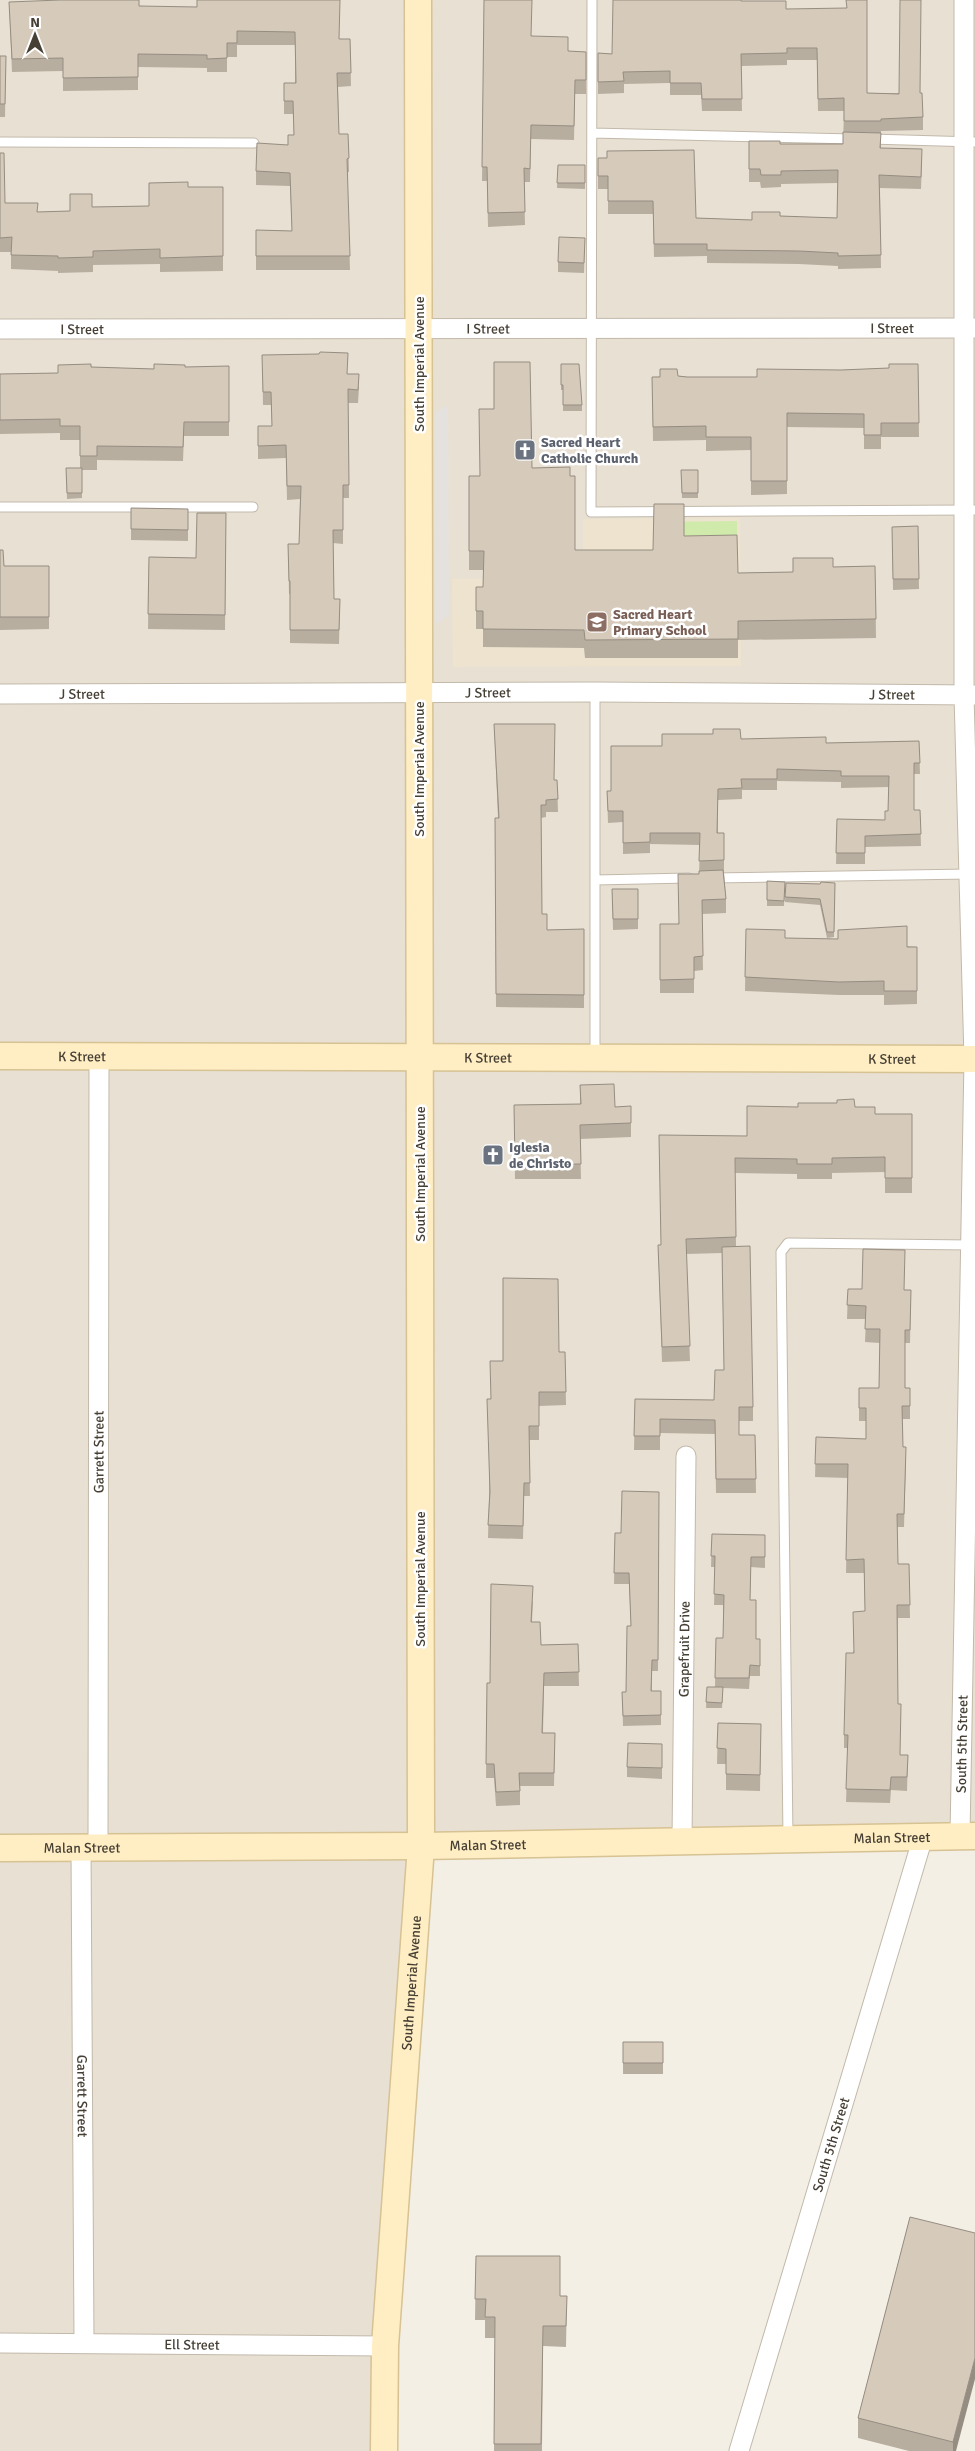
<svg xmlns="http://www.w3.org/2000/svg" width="975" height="2451" font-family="Signika,sans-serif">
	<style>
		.residential { fill: #e8e0d3 }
		.education { fill: #ede3ce }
		.green { fill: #d0eaac }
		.parking { fill: #e4e1de }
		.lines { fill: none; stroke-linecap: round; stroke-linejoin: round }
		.lane-casing { stroke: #c2b9aa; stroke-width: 11 }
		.street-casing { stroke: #c2b9aa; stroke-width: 21 }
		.secondary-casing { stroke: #d6c293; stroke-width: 29 }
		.lane { stroke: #fff; stroke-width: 9 }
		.street { stroke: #fff; stroke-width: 19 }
		.secondary { stroke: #ffeec4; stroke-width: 26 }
		.wall { fill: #b8aea0 }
		.shaded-wall { fill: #968d82 }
		.building { fill: #d6caba; stroke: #968d82 }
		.labels { text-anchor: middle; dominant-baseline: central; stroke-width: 5; stroke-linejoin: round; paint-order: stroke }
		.street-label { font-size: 14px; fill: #463f34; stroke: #fff }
		.worship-label { font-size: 14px; font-weight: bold; fill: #5b616d; stroke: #fff; text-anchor: start }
		.education-label { font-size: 14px; font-weight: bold; fill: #785e54; stroke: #fff; text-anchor: start }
	</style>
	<rect width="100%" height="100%" fill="#f3efe5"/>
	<path class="residential" d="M0 0H975V1835L0 1838Z
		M0 1845 421 1846 384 2451H0Z"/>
	<path class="education" d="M740 518 741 666 453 667 452 579H583V519Z"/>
	<path class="green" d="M737 521V554H653V522Z"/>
	<path class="parking" d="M448 405 449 615 435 625V413Z"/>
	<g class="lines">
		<g class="lane-casing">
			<path id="lane" d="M592 0 591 512 975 510
				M592 133 855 139
				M870 139 975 142
				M0 142 254 143
				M0 507H253
				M712 878 969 874
				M595 880 689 878
				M595 1057V692
				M788 1838 781 1252 788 1243 972 1245"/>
		</g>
		<g class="street-casing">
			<g id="street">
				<path id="s1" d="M0 329 975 328"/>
				<path id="s2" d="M0 694 595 692 975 695"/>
				<path id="s3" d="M960 1836 974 1059 964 695V0"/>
				<path id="s4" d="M682 1841 686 1456"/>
				<path id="s5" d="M81 1848 84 2342"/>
				<path id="s6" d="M98 1848 99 1056"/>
				<path id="s7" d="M0 2343 385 2346"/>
				<path id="s8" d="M739 2451 923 1837"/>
			</g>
		</g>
		<g class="secondary-casing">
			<g id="secondary">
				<path id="s9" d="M0 1056 975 1059"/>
				<path id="s10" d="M0 1848 421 1846 975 1836"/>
				<path id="s11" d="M384 2451 385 2346 421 1846 418 0"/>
			</g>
		</g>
		<use href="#lane" class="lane"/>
		<use href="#street" class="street"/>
		<use href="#secondary" class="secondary"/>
	</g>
	<path class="wall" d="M484 0 531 36 568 51 586 52V94H575L574 140 531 139 530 182H524L525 225 488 227 487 181H482Z
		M741 1 786 9 867 93H920L923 117V130L881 131V148L922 162 921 189 880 188 881 268 838 269V266L799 264 707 263V256L654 257 653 214H608V189H598V158L696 218 752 220 780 216 837 218 838 183 781 184V187L761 188 760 182H749V141L780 144H843L844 111H818L817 60H787V65L741 66 742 111H702L701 95H670V83L624 84V93L598 94V53L612 54Z
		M9 2 139 6 339 39H350L351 86 338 87 339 134H348L349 172H347L350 270H256V230L292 231 290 186 256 185V171L288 145 294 135 293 114H284V83H295V45H237V57H227V72H207V68L138 67V90L63 91V71L12 72Z
		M0 56H6L5 117H0Z
		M0 153 5 203 38 212 70 211 92 207 149 206 188 187H223V271L160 272V264L93 265V272L58 273V271L11 269V252H0Z
		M558 165H585V189L557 188Z
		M585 238 584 273 558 272V262Z
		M262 355 348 374 359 387 358 403H348L349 498H343V544L333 543 334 599H340L339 644 290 643V594H289L288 544H299L300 499 287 500 286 458 258 459V426H272L271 405H263Z
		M561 364 582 405V411H563V390H561Z
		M918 364 919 437H881V449H864V428L787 427V494L751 495V450L706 451V440L653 441 652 377 678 376 687 377H757L841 370 889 368Z
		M229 366V436H184L183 461 97 460V470H82V498L67 499 66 468H80V440H60V433L0 434V374L58 373 91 367 154 369Z
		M532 468 570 476 575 550H653L684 536 738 573 793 572 833 567 875 566 876 638 738 640V658H585L584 648 483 647V629H476V587H483L484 570H469V476H480Z
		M681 470H698V498H682Z
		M131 508 188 509V541L131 540Z
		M226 513 225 630 148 629 149 557 196 558Z
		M918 526 919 589 893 590 892 527Z
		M0 550 4 566H49V629L0 630Z
		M494 724 554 780H557L558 812H546V817L541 818 542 914 547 930 584 929V1008L496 1007 495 818H498Z
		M741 739 826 743 919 741 920 774H914V810H920L921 846 865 847V864H836L837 819 885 820 888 811 889 787 841 788V782L777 781V790H742V799L718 800V833H724V872L726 899V913L702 914 703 970 694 971V993H660V924H678L699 874 700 845 650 844V853L623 854V822L608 823 607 791H611L662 746Z
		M767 881 785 882 784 906H767Z
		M786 883 820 884 835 883 834 937 827 938 820 905 785 902Z
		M612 889H638V929L613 930Z
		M746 929 785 938 917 947V1004L884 1005V995H839L745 991Z
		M580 1085 615 1107 631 1123V1137L580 1139 581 1179H515L514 1105 580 1104Z
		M798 1107H855L875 1114H912V1193H885V1172L832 1173V1179H797V1174L735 1173 736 1246 753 1407V1421H739V1435H755L756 1493H716L715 1434 660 1433V1450H634L635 1399 714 1400 724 1370 722 1253 686 1254 690 1361 662 1362 658 1245H661L747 1136Z
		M848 1289 911 1290 910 1343H905V1388H910V1419H902L903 1447 906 1460 904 1527H897L898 1564H909L910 1618H898V1704L900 1755H908L907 1791 891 1790 890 1803 846 1802 848 1748H844V1735L853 1653 865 1611 864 1573H846L848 1478 815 1477 816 1437 866 1439V1421H859V1388H879L880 1343 865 1342 866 1319H847Z
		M559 1352H565L566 1405 539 1406V1440H529L530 1496H524L523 1539 488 1538 489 1497 491 1399 503 1361Z
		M659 1492 658 1671H652V1691H661V1725L623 1726 622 1692H626L631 1626 629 1584H614L615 1533H621Z
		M712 1534 765 1535V1568L751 1567 750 1600 756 1639H760V1676H750L749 1689 723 1688 722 1708H706L707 1687H715L716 1638H723V1605H714L715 1567H711Z
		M533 1600 532 1622 541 1645 578 1644 579 1686H544L543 1733H555L554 1786H520V1805L496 1806 494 1778H486L487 1683H490Z
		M718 1723 761 1724 760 1791 726 1790V1764H717Z
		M662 1744V1779L627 1777V1767Z
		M623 2042H663V2074H623Z
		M910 2217 956 2451H909L858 2438V2418Z
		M476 2256 560 2296H567L566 2347 543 2346 542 2451H494L495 2338H485V2320H475Z"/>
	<path class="shaded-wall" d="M975 2358V2379L956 2451H953V2442Z"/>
	<path class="building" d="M60 0H139V6L197 7V0H340L339 39H350L351 73H337L339 134H348L349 158 347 159 350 256H256V230L292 231 290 173 256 171 257 143 288 145V135H294L293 101H284V83H296L295 32 237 31V43H227V58L207 59V55L138 54V77L63 78V58L12 59 9 2Z
		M484 0H532L531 36 568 37V51L586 52V80H575L574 126 531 125 530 169 524 168 525 212 488 213 487 167H482Z
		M613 0H741V1H786V9L847 8 846 0H867V93L899 94 900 0H921L920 93H922L923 117 881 119V121H844V98L818 99 817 48H787V53L741 54 742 99H702L701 83H670V71L623 72 624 81 598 82V53L612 54Z
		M0 56H6L5 104H0Z
		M843 132 881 133 880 148 922 149 921 177 879 175 881 255 838 256V253L799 251 707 250V244H654L653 201H608V176H598V158H607V151L694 150 696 218 752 220V212H780V216L837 218 838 170 781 171V175H761L760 169H749V141H780V144H843Z
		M0 153H4L5 203H38L37 212 70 211V194H92V207L149 206V183L188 182V187H223V256L160 258V249L93 251V257L58 258V256L11 255 12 237 0 238Z
		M558 165H585V183H557Z
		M559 237 585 238 584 263 558 262Z
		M320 352 348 353 347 374H359L358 390 348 389 349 485H343V530H333L334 599H340L339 630H290V581H289L288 544H299L301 486H287L286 445 258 446V426H272L271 392H263L262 355 319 354Z
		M494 362H530L532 468 570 467V476H575V550H653L654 504H684V536L737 535 738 573 793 572V558H833V567L875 566 876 619 738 621V639L585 640 584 630 483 629V611H476V587H483L484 551H469V476H480L479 409H494Z
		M91 364V367L154 369V364L185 365V367L229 366V422H184L183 447 97 446V456H80V426H60V419L0 420V374L58 373V365Z
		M561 364H579L582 405H563V385H561Z
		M889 364H918L919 423H881V435H864V414L787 413V481H751V437H706V426L653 427 652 377H660V369H677L678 376 687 377H757V369L841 370 889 368Z
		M66 468H82V493H67Z
		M681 470H698V493H682Z
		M131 508 188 509V530L131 529Z
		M197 513H226L225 615 148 614 149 557 196 558Z
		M918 526 919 579H893L892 527Z
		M0 550H3L4 566H49V617H0Z
		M494 724H555L554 780H557L558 799 546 800V805H541L542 914H547V930L584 929V995L496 994 495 818H499Z
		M713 729H740L741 739 826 737V743L919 741 920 763H914V810H920L921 834 865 836V853H836L837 819 885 820V811H888L889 776H841V771L777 769V779H741L742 788 718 789 717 833H724V860L699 861 700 833H650V842L623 843V811H608L607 791H611V746H662V734H713Z
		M723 870 726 899 702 900 703 956 694 957V979L660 980V924H679L678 874H699V871Z
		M767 881 785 882 784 901 767 900Z
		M821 882 835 883 834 932H827L820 899 785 897 786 883 820 884Z
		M612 889H638V919H613Z
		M907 926V947H917V991H884V981L839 982 745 977 746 929 785 930V938L838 939V930Z
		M614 1084 615 1107 631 1106V1123L580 1125 581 1164 515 1165 514 1105 581 1104 580 1085Z
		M854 1099 855 1107H875V1114H912V1178H885V1157L832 1158V1164H797V1159L735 1158 736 1237 686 1239 690 1346 662 1347 658 1245H661L659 1135 747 1136V1106L798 1107V1103H837V1100Z
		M750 1246 753 1407H739V1435H755L756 1479H716L715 1420 660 1419V1436H634L635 1399 714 1400 715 1370H724L722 1247Z
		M863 1249 905 1250 904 1290H911L910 1330H905V1388H910V1406H902L903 1447H906L904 1514H897L898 1564H909L910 1605H897L898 1704H901L900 1755H908L907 1777H891L890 1790 846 1789 848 1735H844L846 1653H854L853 1612 865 1611 864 1559 846 1560 848 1464H815L816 1437 866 1439V1408H859V1388H879L880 1329H865L866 1306 847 1305 848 1289H862Z
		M503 1278 558 1279 559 1352H565L566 1392H539V1426H529L530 1483H524L523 1526 488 1525 490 1492 487 1399H491L490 1361H503Z
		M622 1491 659 1492 658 1660H652L651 1691H661V1715L623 1716 622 1692H626L627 1626H631L629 1573H614L615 1533H621Z
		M712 1534 765 1535V1557H751L750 1600H756V1639H760V1666L750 1665 749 1678H715L716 1638H723L724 1595 714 1594 715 1556H711Z
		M491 1584 533 1586 531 1622H540L541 1645 578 1644 579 1672 544 1673 542 1733H555L554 1773H519L520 1791 496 1792 494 1764H486L487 1683H490Z
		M707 1687H723L722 1703 706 1702Z
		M718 1723 761 1724 760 1775 726 1774V1749L717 1748Z
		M628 1743 662 1744V1768L627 1767Z
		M623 2042H663V2063H623Z
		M910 2217 975 2233V2358L953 2442 858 2418Z
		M476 2256H560V2296H567L566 2326H543L541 2444H494L495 2317H485L486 2299H475Z"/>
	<defs>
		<g id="church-square" transform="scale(1.125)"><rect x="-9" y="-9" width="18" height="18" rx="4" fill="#6b7280" stroke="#fff"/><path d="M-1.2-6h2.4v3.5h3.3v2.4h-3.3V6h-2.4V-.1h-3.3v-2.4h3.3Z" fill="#fff"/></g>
		<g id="school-square" transform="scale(1.125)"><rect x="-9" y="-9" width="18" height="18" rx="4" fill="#8d6e63" stroke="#fff"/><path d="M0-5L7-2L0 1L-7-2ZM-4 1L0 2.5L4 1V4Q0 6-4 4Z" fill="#fff"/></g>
	</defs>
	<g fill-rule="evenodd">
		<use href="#church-square" x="525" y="450"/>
		<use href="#school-square" x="597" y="622"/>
		<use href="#church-square" x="493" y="1155"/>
	</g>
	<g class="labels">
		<g class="street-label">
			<text stroke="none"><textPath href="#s1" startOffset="892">I Street</textPath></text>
			<text stroke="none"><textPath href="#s1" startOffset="82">I Street</textPath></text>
			<text stroke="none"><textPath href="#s1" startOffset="488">I Street</textPath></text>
			<text transform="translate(419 364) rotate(-90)">South Imperial Avenue</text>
			<text stroke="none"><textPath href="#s2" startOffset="488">J Street</textPath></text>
			<text stroke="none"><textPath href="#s2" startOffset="82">J Street</textPath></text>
			<text stroke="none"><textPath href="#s2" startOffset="892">J Street</textPath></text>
			<text transform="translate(419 769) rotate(-90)">South Imperial Avenue</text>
			<text stroke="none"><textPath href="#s9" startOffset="82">K Street</textPath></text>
			<text stroke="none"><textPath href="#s9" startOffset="488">K Street</textPath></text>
			<text stroke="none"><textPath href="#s9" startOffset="892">K Street</textPath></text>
			<text transform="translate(420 1174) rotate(-90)">South Imperial Avenue</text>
			<text stroke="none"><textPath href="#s6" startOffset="396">Garrett Street</textPath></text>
			<text transform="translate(420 1579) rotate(-90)">South Imperial Avenue</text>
			<text stroke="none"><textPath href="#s4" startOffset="192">Grapefruit Drive</textPath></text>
			<text stroke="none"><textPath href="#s3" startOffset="92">South 5th Street</textPath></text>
			<text stroke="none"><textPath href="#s10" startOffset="892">Malan Street</textPath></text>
			<text stroke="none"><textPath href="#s10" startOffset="488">Malan Street</textPath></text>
			<text stroke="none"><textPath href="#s10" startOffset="82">Malan Street</textPath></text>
			<text stroke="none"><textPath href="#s11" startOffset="469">South Imperial Avenue</textPath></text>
			<text stroke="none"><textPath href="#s5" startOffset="248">Garrett Street</textPath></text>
			<text stroke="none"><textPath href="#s8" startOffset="320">South 5th Street</textPath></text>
			<text stroke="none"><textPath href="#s7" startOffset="192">Ell Street</textPath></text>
		</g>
		<g class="worship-label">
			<text x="541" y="442">Sacred Heart<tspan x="541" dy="16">Catholic Church</tspan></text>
			<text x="509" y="1147">Iglesia<tspan x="509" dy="16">de Christo</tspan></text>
		</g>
		<g class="education-label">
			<text x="613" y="614">Sacred Heart<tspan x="613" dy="16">Primary School</tspan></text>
		</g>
	</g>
	<g transform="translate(35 35)" stroke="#ffffff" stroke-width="4" paint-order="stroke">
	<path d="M0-4L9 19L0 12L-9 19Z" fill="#463f34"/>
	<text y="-8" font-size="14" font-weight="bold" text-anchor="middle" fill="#463f34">N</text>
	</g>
</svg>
